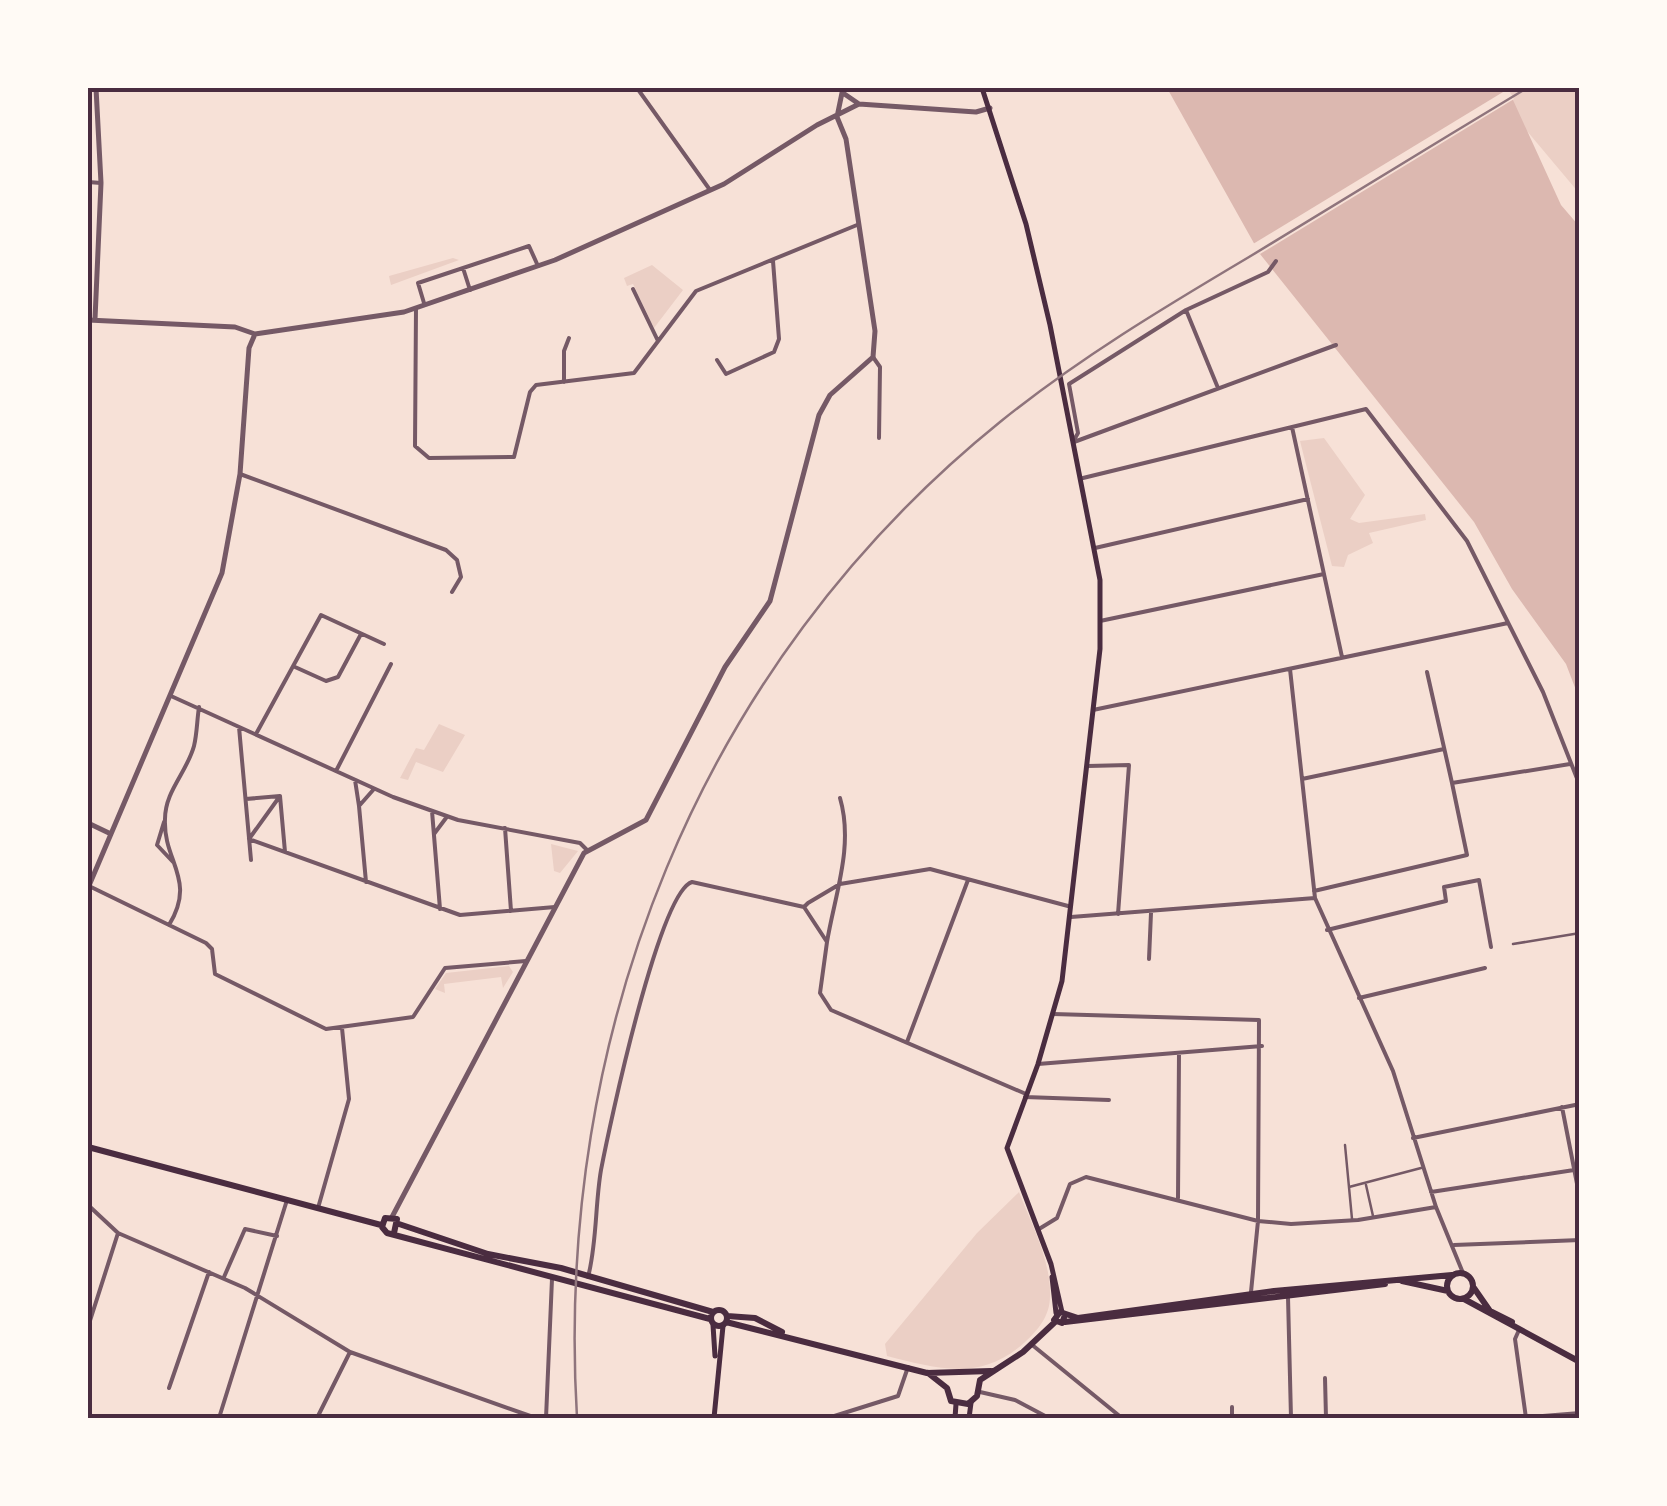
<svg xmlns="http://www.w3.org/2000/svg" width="1667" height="1506" font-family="'PT Sans',sans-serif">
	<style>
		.green { fill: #ebcfc5 }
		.water { fill: #dcb8b0 }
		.pier { fill: #f7e1d7 }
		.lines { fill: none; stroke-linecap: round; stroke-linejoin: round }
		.service { stroke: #755966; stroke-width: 2.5 }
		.minor { stroke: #755966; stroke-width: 4 }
		.tertiary { stroke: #755966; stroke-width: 5 }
		.secondary { stroke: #4a2c40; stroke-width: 5 }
		.primary { stroke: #4a2c40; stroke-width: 6 }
		.rail { stroke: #8f747c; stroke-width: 2.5 }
		.neatline { fill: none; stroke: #4a2c40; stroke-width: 4 }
	</style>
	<rect width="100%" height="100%" fill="#f7e1d7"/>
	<path class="green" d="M1491 88H1579V193Z
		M453 258 459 260 391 285 389 276Z
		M652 265 683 290 654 328 633 284 627 286 624 278Z
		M1324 438 1365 495 1350 519 1359 523 1425 514 1426 520 1369 533 1373 543 1348 555 1344 567 1332 566 1300 441Z
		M439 724 465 735 443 772 416 762 408 780 400 778 416 748 424 750Z
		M551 844 578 851 560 873 554 871Z
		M509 966 513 972 503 988 501 977 444 984 445 993 435 989 446 973Z
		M1019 1192C1032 1225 1051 1261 1050 1296 1050 1316 1038 1330 1025 1342 981 1382 939 1369 887 1356L885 1344 977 1233Z"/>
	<path class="water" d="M1167 88 1508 89 1561 205 1579 226V698L1566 664 1512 589 1474 522 1260 254Z"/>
	<path class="pier" d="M1508 89 1514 99 1260 254 1253 244Z"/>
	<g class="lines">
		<path class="service" d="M1513 944 1580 933
			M1345 1145 1352 1219
			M1366 1185 1373 1216
			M1349 1187 1421 1168"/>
		<path class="minor" d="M637 88 710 190
			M88 182 101 183
			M463 268 470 290
			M633 289 658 341
			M424 303 418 283 529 246 538 266
			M416 308 415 446 429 458 514 457 530 392 536 385 634 373 696 291 857 225
			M1186 310 1218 388
			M873 357 880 367 879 438
			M717 360 726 374 774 352 779 339 773 261
			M564 382V351L569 338
			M1292 427 1342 657
			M1074 440 1078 433 1069 384 1186 310 1268 272 1276 261
			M1074 442 1336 345
			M240 474 446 550 457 560 461 577 452 592
			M1083 478 1366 409 1467 541 1543 692 1580 786
			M1095 548 1308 499
			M1100 621 1324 574
			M295 667 326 681 338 677 361 634
			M1290 669 1315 898 1393 1071 1436 1207 1463 1273
			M1427 672 1452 783
			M171 696 393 797 458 820 580 843 587 850
			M1093 710 1508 623
			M239 727 251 860
			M256 734 321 615 384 644
			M1088 766 1129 765 1118 914
			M336 771 391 664
			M1302 779 1444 749
			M355 780 359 806 374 789
			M280 796 249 839 460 915 555 907
			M840 798C854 846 835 894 827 942L804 907 808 903 840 884 930 869 1068 906
			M246 799 280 796 285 852
			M359 806 366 882
			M432 811 440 909
			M164 822 157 845 174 863
			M505 828 511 911
			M434 834 446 818
			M89 886 206 943 212 949 215 974 326 1029 413 1017 445 968 526 961
			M1314 891 1467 855 1452 783 1570 764
			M1071 917 1315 898
			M169 925C197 879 163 862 165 819 165 791 187 772 194 746 197 734 197 720 199 707
			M1327 930 1446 901 1444 887 1479 880 1491 947
			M827 942 820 993 831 1010 1026 1094
			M1149 959 1151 913
			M1359 998 1485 968
			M1053 1014 1259 1020 1258 1221 1251 1292
			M907 1042 968 880
			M1038 1064 1262 1046
			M1025 1097 1109 1100
			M1562 1107 1580 1199
			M1413 1138 1580 1104
			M1431 1192 1574 1170
			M1178 1198 1179 1053
			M88 1205 118 1233 245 1288 350 1352 536 1418
			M318 1208 349 1099 342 1028
			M1039 1229 1057 1218 1070 1184 1086 1177 1258 1221 1291 1224 1358 1220 1436 1207
			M1454 1245 1580 1240
			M224 1277 245 1229 277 1236
			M588 1277C597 1243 595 1205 601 1170 609 1128 659 892 692 882L804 907
			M1288 1297 1291 1418
			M88 1327 118 1233
			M1519 1330 1515 1339 1526 1418
			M1031 1344 1122 1418
			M1578 1357 1580 1351
			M1325 1378 1326 1418
			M169 1388 209 1272
			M980 1392 1015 1400 1049 1418
			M219 1418 287 1200
			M317 1418 350 1352
			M546 1418 552 1279
			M828 1418 898 1396 908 1367
			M1055 1418H1072
			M1232 1418V1407
			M1518 1418 1580 1413"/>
		<path class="tertiary" d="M843 93 859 104 976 112 990 108
			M95 319 101 183 96 88
			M88 320 235 327 255 334
			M255 334 404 312 555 260 724 184 817 125 859 104
			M88 823 111 834
			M88 888 222 573 240 474 249 348 255 334
			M392 1217 584 853 646 820 725 667 770 601 819 415 830 395 873 357 875 331 846 139 837 117 843 88"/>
		<path class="secondary" d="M982 88 1026 224 1050 325 1100 580V649L1062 981 1038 1064 1007 1148 1051 1264 1062 1312
			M1052 1277 1056 1313
			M713 1325 715 1356
			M714 1418 723 1326
			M955 1418 956 1404
			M969 1418 971 1403"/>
		<path class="primary" d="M88 1147 381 1225
			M399 1224 488 1254 561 1268 713 1312
			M394 1233 397 1219 385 1218 382 1227 387 1233 710 1319
			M1447 1286a13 13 0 1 1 26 0a13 13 0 1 1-26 0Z
			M1402 1281 1448 1291
			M1474 1288 1490 1311 1512 1322
			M1464 1299 1580 1362
			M711 1318a8 8 0 1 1 16 0a8 8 0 1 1-16 0Z
			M1065 1315 1062 1323 1054 1320 1060 1312 1078 1318 1274 1291 1452 1275
			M727 1316 755 1318 782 1332
			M726 1322 927 1373 991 1371
			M1065 1322 1385 1284
			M928 1373 947 1388 951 1401 968 1404 977 1396 980 1380 1023 1352 1055 1322"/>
		<path class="rail" d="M577 1418C554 1035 698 666 1000 422 1078 359 1163 308 1249 257 1341 201 1434 144 1527 88"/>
	</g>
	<rect width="1667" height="1506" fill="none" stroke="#fffaf5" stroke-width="180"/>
	<rect x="90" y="90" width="1487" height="1326" class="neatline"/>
</svg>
